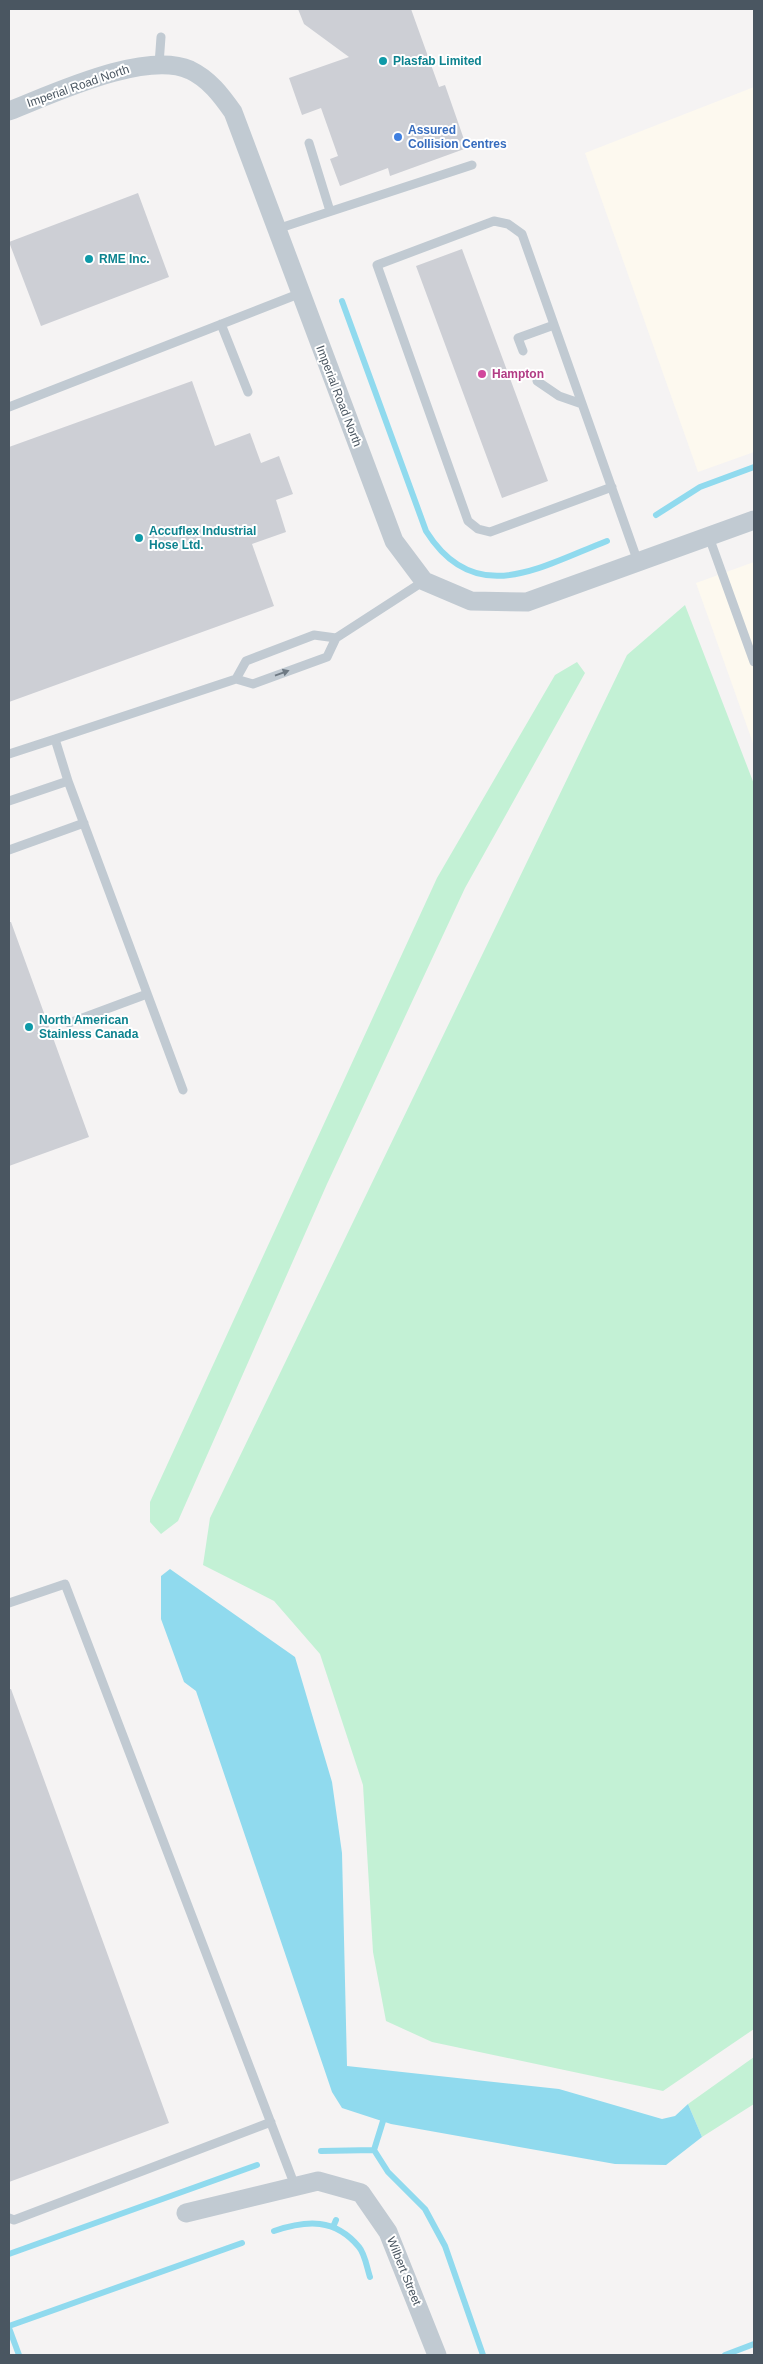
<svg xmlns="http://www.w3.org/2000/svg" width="763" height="2364" font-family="Arial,sans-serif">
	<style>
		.commercial { fill: #fdf9ef }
		.green { fill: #c3f1d5 }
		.water { fill: #90daee }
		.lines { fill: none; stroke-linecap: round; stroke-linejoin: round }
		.stream { stroke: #90daee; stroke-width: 6 }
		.building { fill: #cdcfd5 }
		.lane { stroke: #c1cad2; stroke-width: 9 }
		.street { stroke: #c1cad2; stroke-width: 19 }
		.oneway { fill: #6e7983 }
		.culture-dot { fill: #0f9aa8; stroke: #fff; stroke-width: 2 }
		.shop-dot { fill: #3f7fe0; stroke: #fff; stroke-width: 2 }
		.hotel-dot { fill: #d1479c; stroke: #fff; stroke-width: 2 }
		.labels { text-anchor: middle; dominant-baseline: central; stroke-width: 4; stroke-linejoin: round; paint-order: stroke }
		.culture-label { font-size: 12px; font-weight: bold; fill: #0d838f; stroke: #fff; text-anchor: start }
		.street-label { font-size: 12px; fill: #4a5661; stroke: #fff }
		.shop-label { font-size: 12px; font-weight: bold; fill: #366cbe; stroke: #fff; text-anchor: start }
		.hotel-label { font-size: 12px; font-weight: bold; fill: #b23c85; stroke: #fff; text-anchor: start }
	</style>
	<rect width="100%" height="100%" fill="#f5f3f3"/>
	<path class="commercial" d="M754 87V452L698 472 585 153Z
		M754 562V746L696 583Z"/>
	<path class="green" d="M685 605 754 784V2029L663 2091 432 2042 386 2021 373 1952 363 1785 320 1654 274 1601 203 1565 210 1518 627 655Z
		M577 662 585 673 465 888 327 1184 178 1521 161 1534 150 1522V1502L437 878 555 675Z
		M754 2057V2104L702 2137 688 2104Z"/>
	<path class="water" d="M170 1569 295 1657 332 1782 342 1853 347 2066 559 2089 662 2119 675 2116 688 2104 702 2137 666 2165 615 2164 391 2124 342 2108 332 2092 196 1691 184 1682 161 1619V1576Z"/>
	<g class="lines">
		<path class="stream" d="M342 301 426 531C475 609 540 567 607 541
			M656 515 700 487 754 467
			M374 2150 383 2121
			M321 2151 374 2150 388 2172 425 2209 445 2246 483 2355
			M333 2227 336 2220
			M274 2231C307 2220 335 2218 359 2247 365 2254 367 2268 370 2277
			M9 2254 257 2165
			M9 2326 242 2243
			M9 2328 19 2355
			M725 2355 754 2344"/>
	</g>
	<path class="building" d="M298 9H411L439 87 445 85 467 148 390 176 388 168 340 186 330 159 338 156 321 108 302 115 289 78 349 57 304 24Z
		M138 193 169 277 41 326 9 242Z
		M462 249 548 481 502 498 416 266Z
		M192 381 215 446 250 433 261 463 279 456 293 494 276 500 286 532 252 544 274 606 9 702V447Z
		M9 922H11L89 1137 9 1166Z
		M9 1689H11L169 2123 9 2182Z"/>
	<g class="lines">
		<path class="lane" d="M159 64 161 37
			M309 143 330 211
			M277 229 472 165
			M221 324 248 392
			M523 351 518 338 554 325
			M537 381 559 396 582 404
			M9 407 301 293
			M612 487 490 532 478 529 468 521 377 265 494 221 508 224 522 234 638 562
			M709 537 754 662
			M236 679 246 661 314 635 336 638
			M9 754 55 739
			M9 801 68 781
			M9 850 84 823
			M69 1023 147 994
			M183 1090 68 781 55 739 236 679 253 684 327 657 336 638 424 581
			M9 1603 65 1584 295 2186
			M9 2218 14 2220 271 2122"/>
		<path class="street" d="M9 111C53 94 145 50 190 70 209 79 221 95 233 112L394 541 424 581 471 601 527 602 754 520
			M186 2213 318 2181 361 2193 388 2232 437 2355"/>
	</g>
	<defs><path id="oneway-solid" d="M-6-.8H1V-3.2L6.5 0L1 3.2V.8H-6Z" transform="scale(1.25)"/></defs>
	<use class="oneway" href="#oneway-solid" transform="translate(282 673) rotate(-20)"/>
	<g class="culture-dot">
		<circle cx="383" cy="61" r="5"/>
		<circle cx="89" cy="259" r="5"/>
		<circle cx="139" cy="538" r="5"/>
		<circle cx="29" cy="1027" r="5"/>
	</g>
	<circle class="shop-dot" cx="398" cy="137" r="5"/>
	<circle class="hotel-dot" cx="482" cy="374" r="5"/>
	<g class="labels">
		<g class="culture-label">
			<text x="393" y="61">Plasfab Limited</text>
			<text x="99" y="259">RME Inc.</text>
			<text x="149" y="531">Accuflex Industrial<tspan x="149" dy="14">Hose Ltd.</tspan></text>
			<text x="39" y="1020">North American<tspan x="39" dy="14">Stainless Canada</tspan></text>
		</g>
		<g class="street-label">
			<text transform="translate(78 86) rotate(-19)">Imperial Road North</text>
			<text transform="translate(339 396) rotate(69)">Imperial Road North</text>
			<text transform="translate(404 2271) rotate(68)">Wilbert Street</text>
		</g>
		<g class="shop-label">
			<text x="408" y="130">Assured<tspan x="408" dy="14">Collision Centres</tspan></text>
		</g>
		<g class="hotel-label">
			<text x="492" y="374">Hampton</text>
		</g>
	</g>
	<rect width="763" height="2364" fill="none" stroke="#4a5661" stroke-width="20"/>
</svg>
